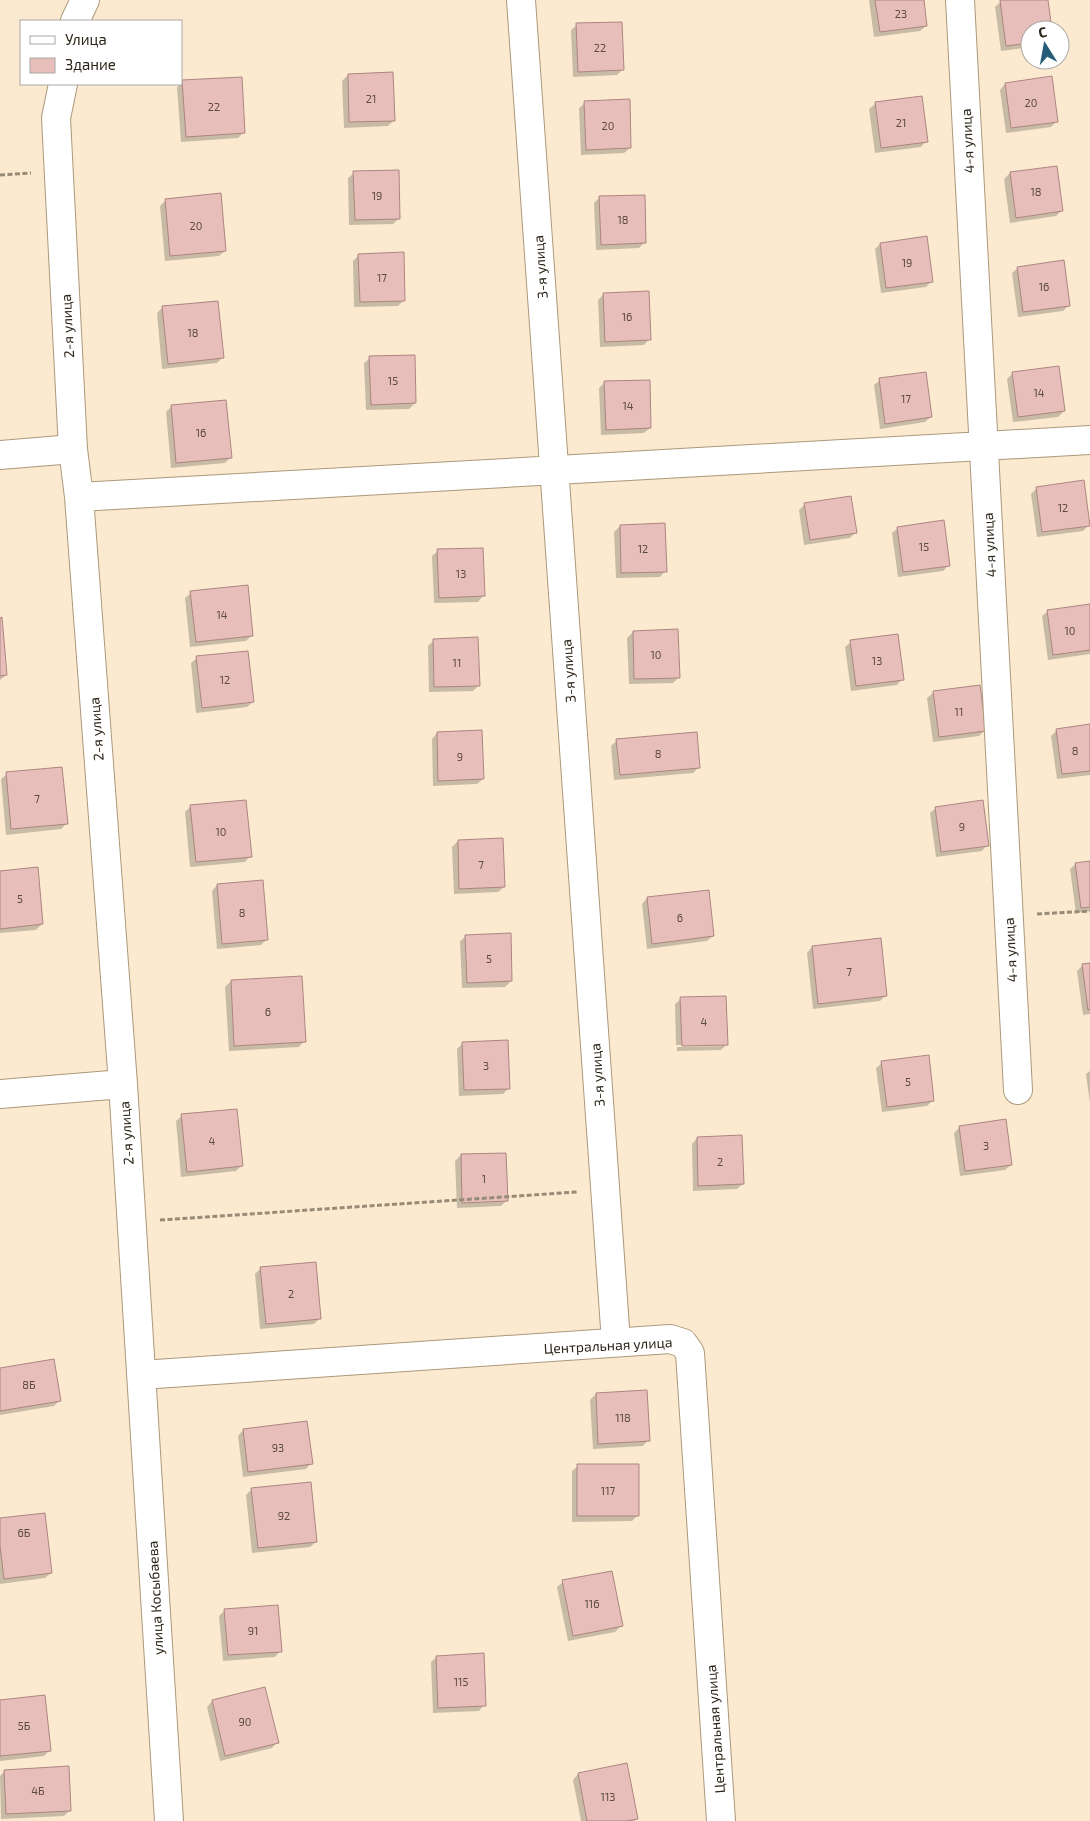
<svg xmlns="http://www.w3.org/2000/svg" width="1090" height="1821" font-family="'Exo 2',sans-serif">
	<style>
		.shadow { fill: #0003 }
		.building { fill: #e8beba; stroke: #ac8581 }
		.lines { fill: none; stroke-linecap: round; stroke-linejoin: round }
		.street-casing { stroke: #ac987a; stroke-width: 30 }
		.path { stroke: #978b77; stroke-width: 3; stroke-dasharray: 5 2.5; stroke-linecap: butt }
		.street { stroke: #fff; stroke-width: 28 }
		.labels { text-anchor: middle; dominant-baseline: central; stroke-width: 4; stroke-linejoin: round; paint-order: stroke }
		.number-label { font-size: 11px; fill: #5c4b41 }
		.street-label { font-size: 14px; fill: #2d2519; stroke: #fff }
	</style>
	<rect width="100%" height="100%" fill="#fbead0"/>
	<path class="shadow" d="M869 0H922L926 26 920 31 874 37Z
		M1012 0H1046L1050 30H1030V47L1001 51 995 7 1000 2Z
		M577 25 622 70 617 75 573 77 571 30Z
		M348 75 393 121 388 126 344 128 342 81Z
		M183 82 244 132 238 138 181 142 177 87Z
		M1005 84 1057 121 1051 127 1006 133 1000 90Z
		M921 98 926 141 921 147 875 153 869 109 875 104Z
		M585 103 630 148 624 153 581 155 579 108Z
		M354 173 399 218 393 224 349 225 348 178Z
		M1010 173 1061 211 1056 216 1010 223 1004 179Z
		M600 197 645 242 639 248 596 250 594 203Z
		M166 200 225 251 219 256 165 261 160 206Z
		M880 244 932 281 926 287 881 293 875 249Z
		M359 255 404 300 398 306 354 307 353 261Z
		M1018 268 1069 305 1063 311 1018 317 1012 273Z
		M604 294 649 339 644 345 600 347 598 300Z
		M163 307 222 358 217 363 162 369 157 313Z
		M370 358 415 403 409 409 366 410 364 363Z
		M1013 373 1064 411 1058 417 1013 422 1007 379Z
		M880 380 931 417 925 422 880 429 874 385Z
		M605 382 650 428 644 433 601 435 599 388Z
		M171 407 231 457 225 463 171 468 166 412Z
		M1037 488 1088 526 1083 531 1037 537 1031 494Z
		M805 504 855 533 850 538 804 545 799 510Z
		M620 526 665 571 660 577 616 578 614 532Z
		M898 528 949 565 943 571 898 577 892 533Z
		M438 551 483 596 478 602 434 603 432 556Z
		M191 593 252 635 246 641 190 647 185 598Z
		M1090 605V654L1048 660 1042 616 1048 611Z
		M0 619 6 675 0 680Z
		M633 632 679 677 673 683 629 684 627 638Z
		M434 640 479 685 473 691 429 692 428 646Z
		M851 642 902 679 897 685 851 691 845 647Z
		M197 658 253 702 247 707 196 713 191 663Z
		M979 687 985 730 979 736 933 742 927 698 933 693Z
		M1090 725V775L1057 779 1051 736 1057 730Z
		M437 733 483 779 477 784 433 786 432 739Z
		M617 740 699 767 693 773 614 780 611 746Z
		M7 774 66 824 61 829 6 835 1 779Z
		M191 806 250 856 245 862 190 867 185 812Z
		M936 808 987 845 982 851 936 857 930 813Z
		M458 841 504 887 498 892 454 894 452 847Z
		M1090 862V911L1076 913 1070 869 1076 864Z
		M0 872 42 924 36 930 0 933Z
		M217 885 267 939 261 945 217 949 212 891Z
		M647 898 713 936 707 941 647 949 642 904Z
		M466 936 511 981 505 987 462 988 460 941Z
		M812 947 886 995 880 1001 813 1009 807 953Z
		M1090 964V1014L1083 1015 1077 971 1083 965Z
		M231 981 304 1041 299 1047 229 1051 225 987Z
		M681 999 727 1044 721 1050 677 1051V1047L722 1046V1044L676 1045 675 1004Z
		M463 1043 508 1089 503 1094 459 1096 457 1049Z
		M882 1063 933 1100 927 1106 882 1112 876 1068Z
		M1090 1071V1103L1086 1074Z
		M182 1116 242 1165 236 1171 181 1177 176 1121Z
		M960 1127 1011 1165 1005 1170 960 1176 954 1133Z
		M697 1138 743 1184 737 1189 693 1191 692 1144Z
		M461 1155 506 1201 501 1206 457 1208 455 1161Z
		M261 1268 320 1318 314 1324 260 1329 255 1274Z
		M0 1369 60 1400 54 1406 0 1415Z
		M596 1394 648 1440 643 1446 593 1449 590 1400Z
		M243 1430 311 1463 306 1469 243 1477 238 1436Z
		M578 1466 638 1515 632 1521 572 1522V1471Z
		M252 1489 316 1542 310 1547 252 1553 246 1495Z
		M0 1519 51 1573 45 1578 0 1584Z
		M563 1582 621 1626 615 1632 568 1641 557 1587Z
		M225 1610 280 1651 275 1657 223 1661 219 1616Z
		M437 1657 484 1705 479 1711 433 1713 431 1662Z
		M0 1701 50 1750 44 1756 0 1761Z
		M212 1701 277 1742 272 1748 220 1761 207 1707Z
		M5 1771 70 1810 64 1816 1 1819 0 1776Z
		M578 1774 637 1818 634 1821H581L573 1780Z"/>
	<path class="building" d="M875 0H924L927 26 880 32Z
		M1000 0H1048L1052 30H1030V43L1006 46Z
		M622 22 624 70 578 72 576 23Z
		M393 72 395 121 349 122 348 74Z
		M1052 76 1058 122 1011 128 1005 83Z
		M242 77 245 133 186 137 182 80Z
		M922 96 928 142 881 148 875 102Z
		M630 99 631 148 586 150 584 101Z
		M1057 166 1063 211 1016 218 1010 172Z
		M399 170 400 219 355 220 353 171Z
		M221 193 226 251 170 256 165 199Z
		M645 195 646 243 601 245 599 196Z
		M927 236 933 282 886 288 880 243Z
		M404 252 405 301 360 302 358 254Z
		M1064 260 1070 306 1023 312 1017 267Z
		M649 291 651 340 605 342 603 293Z
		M218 301 224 358 168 364 162 306Z
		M415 355 416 403 371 405 369 356Z
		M1059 366 1065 411 1018 417 1012 372Z
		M926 372 932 417 885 424 879 378Z
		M650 380 651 428 606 430 604 381Z
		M226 400 232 458 176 463 171 405Z
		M1084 480 1090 526 1042 532 1036 487Z
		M851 496 857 533 810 540 804 503Z
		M944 520 950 566 903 572 897 527Z
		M665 523 667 572 621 573 620 525Z
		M483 548 485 596 439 598 437 549Z
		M248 585 253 636 196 642 190 591Z
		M1090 604V650L1053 655 1047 610Z
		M2 617 7 675 0 676V618Z
		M678 629 680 678 634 679 633 631Z
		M898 634 904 680 856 686 850 640Z
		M478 637 480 686 434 687 433 639Z
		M248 651 254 702 202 708 196 656Z
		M980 685 986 731 939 737 933 691Z
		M1090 724V771L1062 774 1056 729Z
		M482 730 484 779 438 781 437 732Z
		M697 732 700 768 620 775 616 739Z
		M62 767 68 824 11 829 6 772Z
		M246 800 252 857 196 862 190 805Z
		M983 800 989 846 941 852 935 807Z
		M503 838 505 887 459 889 458 840Z
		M1090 861V907L1081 908 1075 863Z
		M38 867 43 924 0 929V871Z
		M263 880 268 940 222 944 217 884Z
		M709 890 714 936 652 944 647 897Z
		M511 933 512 981 467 983 465 935Z
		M881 938 887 996 818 1004 812 946Z
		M1090 963V1009L1088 1010 1082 964Z
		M302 976 306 1042 234 1046 231 980Z
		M726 996 728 1045 682 1046 680 997Z
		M508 1040 510 1089 464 1090 462 1042Z
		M929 1055 934 1101 887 1107 881 1061Z
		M237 1109 243 1166 187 1172 181 1114Z
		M1006 1119 1012 1165 965 1171 959 1126Z
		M742 1135 744 1184 698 1186 697 1137Z
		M506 1153 508 1201 462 1203 461 1154Z
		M316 1262 321 1319 266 1324 260 1267Z
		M54 1359 61 1401 0 1411V1368Z
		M647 1390 650 1441 598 1444 596 1393Z
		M307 1421 313 1464 248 1472 243 1429Z
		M577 1464H639V1516H577Z
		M311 1482 317 1542 258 1548 251 1488Z
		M45 1513 52 1573 4 1579 0 1546V1518Z
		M612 1571 623 1626 573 1636 562 1580Z
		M278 1605 282 1652 228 1655 224 1609Z
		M484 1653 486 1706 438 1708 436 1656Z
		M265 1687 279 1743 225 1756 212 1700Z
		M45 1695 51 1751 0 1756V1700Z
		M627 1763 638 1819 626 1821H587L578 1773Z
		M69 1766 71 1811 6 1814 4 1770Z"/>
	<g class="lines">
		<g class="street-casing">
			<path id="street" d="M521 0 616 1342
				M960 0 1018 1090
				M75 21 85 0
				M63 84 56 118 73 449 79 497 123 1084 169 1821
				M0 455 73 449
				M79 497 1090 440
				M0 1094 123 1084
				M141 1375 670 1339 683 1343 690 1353 721 1821"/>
		</g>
		<path class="path" d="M0 175 31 173
			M1037 914 1090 911
			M160 1220 577 1192"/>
		<use href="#street" class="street"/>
	</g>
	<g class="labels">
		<g class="number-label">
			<text x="901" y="13">23</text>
			<text x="600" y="47">22</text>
			<text x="371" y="98">21</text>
			<text x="1031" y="102">20</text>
			<text x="214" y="106">22</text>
			<text x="901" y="122">21</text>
			<text x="608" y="125">20</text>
			<text x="1036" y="191">18</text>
			<text x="377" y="195">19</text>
			<text x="623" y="219">18</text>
			<text x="196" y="225">20</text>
			<text x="907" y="262">19</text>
			<text x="382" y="277">17</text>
			<text x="1044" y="286">16</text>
			<text x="627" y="316">16</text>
			<text x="193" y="332">18</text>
			<text x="393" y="380">15</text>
			<text x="1039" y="392">14</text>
			<text x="906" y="398">17</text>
			<text x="628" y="405">14</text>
			<text x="201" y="432">16</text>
			<text x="1063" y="507">12</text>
			<text x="924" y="546">15</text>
			<text x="643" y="548">12</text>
			<text x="461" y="573">13</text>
			<text x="222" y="614">14</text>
			<text x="1070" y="630">10</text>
			<text x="656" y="654">10</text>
			<text x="877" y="660">13</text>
			<text x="457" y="662">11</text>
			<text x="225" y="679">12</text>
			<text x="959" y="711">11</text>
			<text x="1075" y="750">8</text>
			<text x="658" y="753">8</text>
			<text x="460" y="756">9</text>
			<text x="37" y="798">7</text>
			<text x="962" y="826">9</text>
			<text x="221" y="831">10</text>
			<text x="481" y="864">7</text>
			<text x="20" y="898">5</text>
			<text x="242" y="912">8</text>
			<text x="680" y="917">6</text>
			<text x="489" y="958">5</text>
			<text x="849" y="971">7</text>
			<text x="268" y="1011">6</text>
			<text x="704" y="1021">4</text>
			<text x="486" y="1065">3</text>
			<text x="908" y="1081">5</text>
			<text x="212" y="1140">4</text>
			<text x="986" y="1145">3</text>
			<text x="720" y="1161">2</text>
			<text x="484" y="1178">1</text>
			<text x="291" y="1293">2</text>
			<text x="29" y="1384">8Б</text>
			<text x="623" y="1417">118</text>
			<text x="278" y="1447">93</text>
			<text x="608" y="1490">117</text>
			<text x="284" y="1515">92</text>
			<text x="24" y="1532">6Б</text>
			<text x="592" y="1603">116</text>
			<text x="253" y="1630">91</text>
			<text x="461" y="1681">115</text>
			<text x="245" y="1721">90</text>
			<text x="24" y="1725">5Б</text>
			<text x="38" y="1790">4Б</text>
			<text x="608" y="1796">113</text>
		</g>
		<g class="street-label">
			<text transform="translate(967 141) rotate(-93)">4-я улица</text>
			<text transform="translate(540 267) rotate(-94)">3-я улица</text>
			<text transform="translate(67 326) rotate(-93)">2-я улица</text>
			<text transform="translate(989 545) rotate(-93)">4-я улица</text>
			<text transform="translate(568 671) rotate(-94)">3-я улица</text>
			<text transform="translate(96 729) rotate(-94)">2-я улица</text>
			<text transform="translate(1010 950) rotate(-93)">4-я улица</text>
			<text transform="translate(597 1075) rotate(-94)">3-я улица</text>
			<text transform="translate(126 1133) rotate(-94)">2-я улица</text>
			<text transform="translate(608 1345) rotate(-3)">Центральная улица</text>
			<text transform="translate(155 1598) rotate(-93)">улица Косыбаева</text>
			<text transform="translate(715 1729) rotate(-94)">Центральная улица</text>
		</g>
	</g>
	<rect x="20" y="20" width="162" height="65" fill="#ffffff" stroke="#aba8a3"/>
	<rect x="30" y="36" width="25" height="8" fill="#ffffff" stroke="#aba8a3"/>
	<text x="65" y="45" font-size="15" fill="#2d2519">Улица</text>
	<rect x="30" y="58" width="25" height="15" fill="#e8beba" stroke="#aba8a3"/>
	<text x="65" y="70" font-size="15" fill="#2d2519">Здание</text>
	<g transform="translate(1045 45) rotate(349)"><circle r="24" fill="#ffffff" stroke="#aba8a3"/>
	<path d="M0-4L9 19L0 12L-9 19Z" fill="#275c78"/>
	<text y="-8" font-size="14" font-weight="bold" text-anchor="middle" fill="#2d2519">С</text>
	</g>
</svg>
